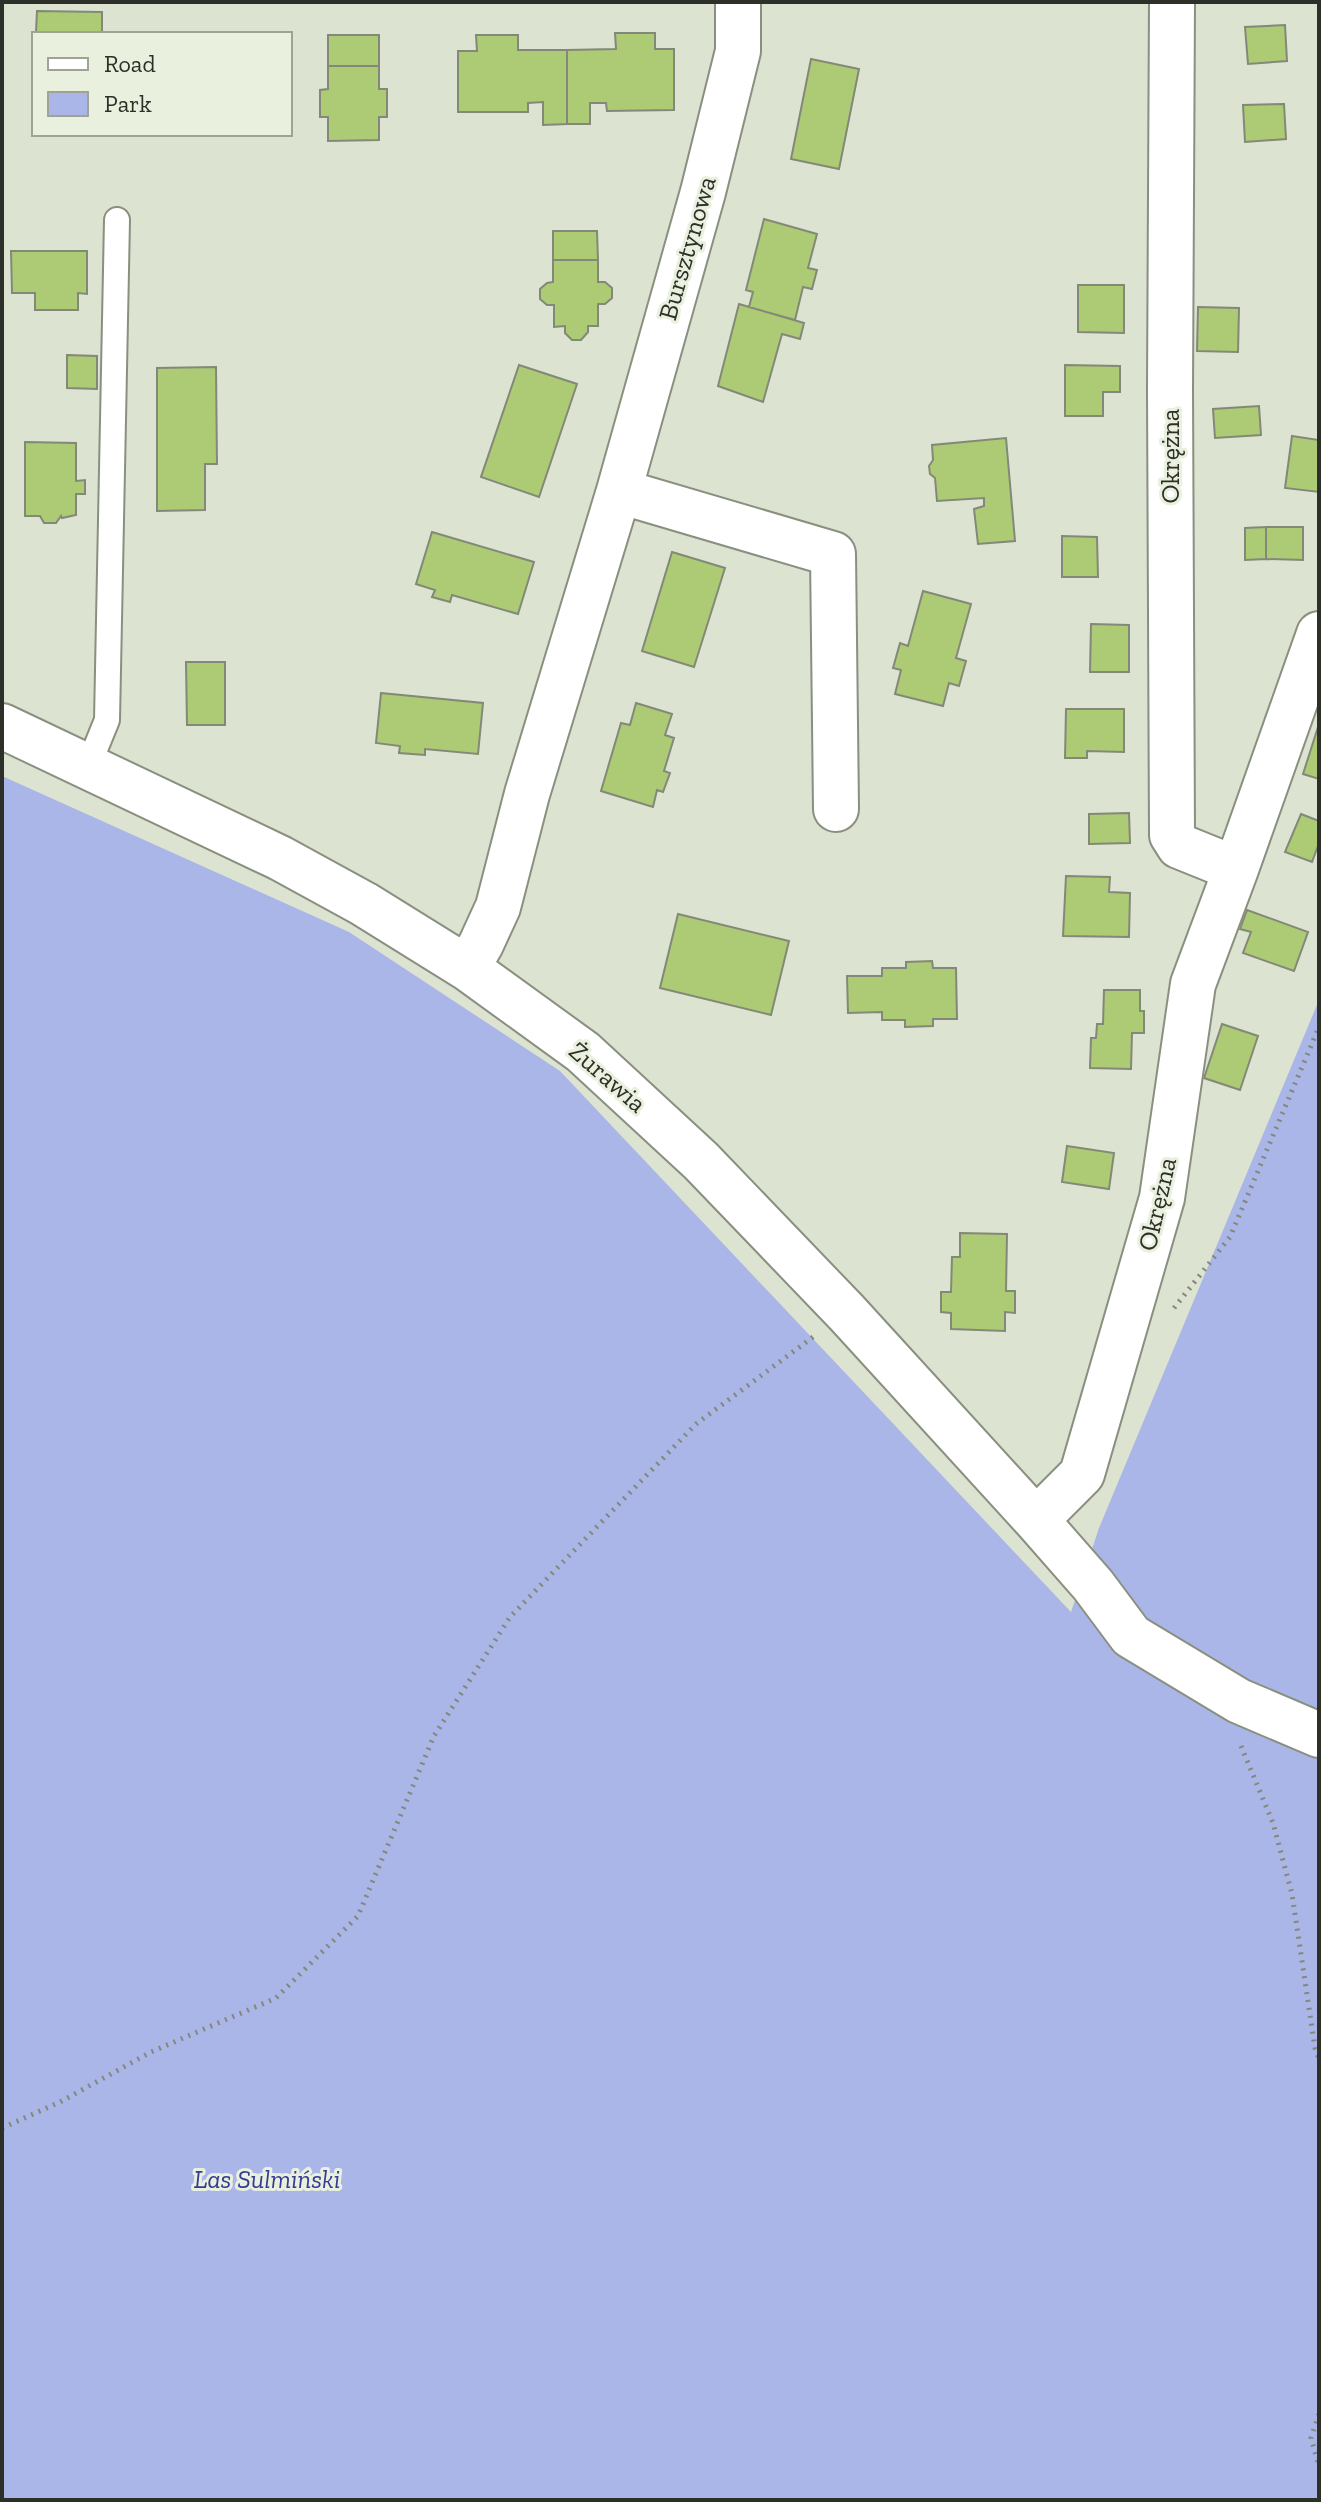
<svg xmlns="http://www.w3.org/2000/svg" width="1321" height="2502" font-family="'Zilla Slab',serif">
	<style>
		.green { fill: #abb6e8 }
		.building { fill: #adcb74; stroke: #838978; stroke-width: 2 }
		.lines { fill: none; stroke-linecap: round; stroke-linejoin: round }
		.lane-casing { stroke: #89907f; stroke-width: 28 }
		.street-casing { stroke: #89907f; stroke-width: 48 }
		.path { stroke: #84887c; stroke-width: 5; stroke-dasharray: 2 6; stroke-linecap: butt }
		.lane { stroke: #fff; stroke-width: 24 }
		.street { stroke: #fff; stroke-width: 44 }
		.labels { text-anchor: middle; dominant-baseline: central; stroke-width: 6; stroke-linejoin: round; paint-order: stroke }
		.street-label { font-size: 26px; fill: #2d3029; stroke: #e9f0dd }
		.park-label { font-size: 26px; font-style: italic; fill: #363b97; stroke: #e9f0dd }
	</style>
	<rect width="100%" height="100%" fill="#dce3d0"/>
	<path class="green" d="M2 776 349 932 560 1071 1071 1612 1099 1528 1319 1000V2500H2Z"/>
	<path class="building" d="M37 11 102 12V34H34V51H32V32H36Z
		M1285 25 1287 61 1248 64 1245 27Z
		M615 33H655V49H674V110L607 111 606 103H590V124H567V50L616 49Z
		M328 35H379V66H328Z
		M476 35H518V50H567V124L543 125V102L528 103V112H458V51H477Z
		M811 59 859 69 839 169 791 159Z
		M328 66H379V89H387V117H379V140L328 141V117H320V90L328 89Z
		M1284 104 1286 139 1245 142 1243 105Z
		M764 219 817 234 808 268 817 270 812 289 803 287 795 320 749 307 753 292 746 290Z
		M553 231H597L598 260H553Z
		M11 251H87V294L78 293V310H35V293H12Z
		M553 260H598V282H605L612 288V298L605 304H598V326H588V332L581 340H572L565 333V326L554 327V305H547L540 299V289L547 283 553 282Z
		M1078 285H1124V333L1078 332Z
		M739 304 804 323 800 339 782 334 763 402 718 386Z
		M1198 307 1239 308 1238 352 1197 351Z
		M67 355 97 356V389L67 388Z
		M519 365 577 384 539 497 481 477Z
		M1065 365 1120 366V392H1103V416H1065Z
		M216 367 217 464H205V510L157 511V368Z
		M1259 406 1261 435 1215 438 1213 409Z
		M1292 436 1319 440V492L1285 488Z
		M1006 438 1015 541 978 544 974 509 984 506V498L937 501 935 478 930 474 929 466 933 460 932 445Z
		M25 442 76 443V481L85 480V494H76V515L62 518 61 516 56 523H44L40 516H25Z
		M1266 527H1303V560L1266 559Z
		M1266 527V559L1245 560V528Z
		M432 532 534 562 518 614 452 595 450 602 432 597 435 590 416 584Z
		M1062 536 1097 537 1098 577H1062Z
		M672 552 725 568 694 667 642 651Z
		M923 591 971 604 956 658 966 661 959 686 949 683 943 706 895 694 901 670 893 668 900 643 908 646Z
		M1091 624 1129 625V672H1090Z
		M186 662H225V725H187Z
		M381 693 483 703 478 754 425 749V755L399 753 400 746 376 743Z
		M636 703 672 714 665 735 674 738 664 771 670 773 663 792 657 790 653 807 601 791 621 723 630 725Z
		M1066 709H1124V752L1087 751V758H1065Z
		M1318 727 1319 728V779L1303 774Z
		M1129 813 1130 843 1089 844V814Z
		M1301 814 1319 821V843L1312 862 1285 852Z
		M1066 876 1110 877 1109 892 1130 893 1129 937 1063 936Z
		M1247 910 1308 932 1294 971 1243 953 1251 932 1240 929Z
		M678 914 789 941 771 1015 660 988Z
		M932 961 933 968H956L957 1019H933V1026L905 1027V1020H882V1012L848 1013 847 976H882V968H906V962Z
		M1104 990H1140V1011H1144V1033H1132L1131 1069 1090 1068 1091 1038H1096L1097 1024H1103Z
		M1222 1024 1258 1036 1240 1090 1204 1078Z
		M1067 1146 1114 1153 1109 1189 1062 1182Z
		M960 1233 1007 1234 1006 1291H1015V1313L1005 1312V1331L951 1329V1313L941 1312V1292H951L952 1257H960Z"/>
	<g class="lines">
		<g class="lane-casing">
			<path id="lane" d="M85 764 96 747 107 720 117 220"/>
		</g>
		<g class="street-casing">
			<path id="street" d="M1172 2 1170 389 1172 835 1179 846 1236 869
				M619 491 833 554 836 809
				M2 726 280 858 364 904 467 968 583 1052 701 1161 847 1313 1036 1520 1093 1585 1131 1636 1239 1701 1319 1735
				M467 968 481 944 498 907 527 794 619 491 703 192 738 51V2
				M1036 1520 1082 1474 1162 1198 1193 984 1236 869 1319 634"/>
		</g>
		<path class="path" d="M1174 1308 1230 1237 1319 1027
			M1241 1746 1273 1823 1292 1894 1315 2048 1319 2059
			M2 2128 60 2102 151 2052 276 1998 358 1916 434 1736 510 1617 696 1424 813 1337
			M1319 2414 1311 2438 1319 2466"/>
		<use href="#lane" class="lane"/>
		<use href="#street" class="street"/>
	</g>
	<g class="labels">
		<g class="street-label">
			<text transform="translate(687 248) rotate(-74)">Bursztynowa</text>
			<text transform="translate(1170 456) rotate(-90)">Okrężna</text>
			<text transform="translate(608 1077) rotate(41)">Żurawia</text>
			<text transform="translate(1157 1204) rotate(-77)">Okrężna</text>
		</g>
		<g class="park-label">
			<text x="267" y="2179">Las Sulmiński</text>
		</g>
	</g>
	<rect width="1321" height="2502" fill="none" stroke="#2d3029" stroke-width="8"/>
	<rect x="32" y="32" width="260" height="104" fill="#e9f0dd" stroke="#9ea395" stroke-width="2"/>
	<rect x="48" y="58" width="40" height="12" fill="#ffffff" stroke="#9ea395" stroke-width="2"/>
	<text x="104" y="72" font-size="24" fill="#2d3029">Road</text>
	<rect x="48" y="92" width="40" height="24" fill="#abb6e8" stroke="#9ea395" stroke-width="2"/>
	<text x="104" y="112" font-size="24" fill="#2d3029">Park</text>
</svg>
